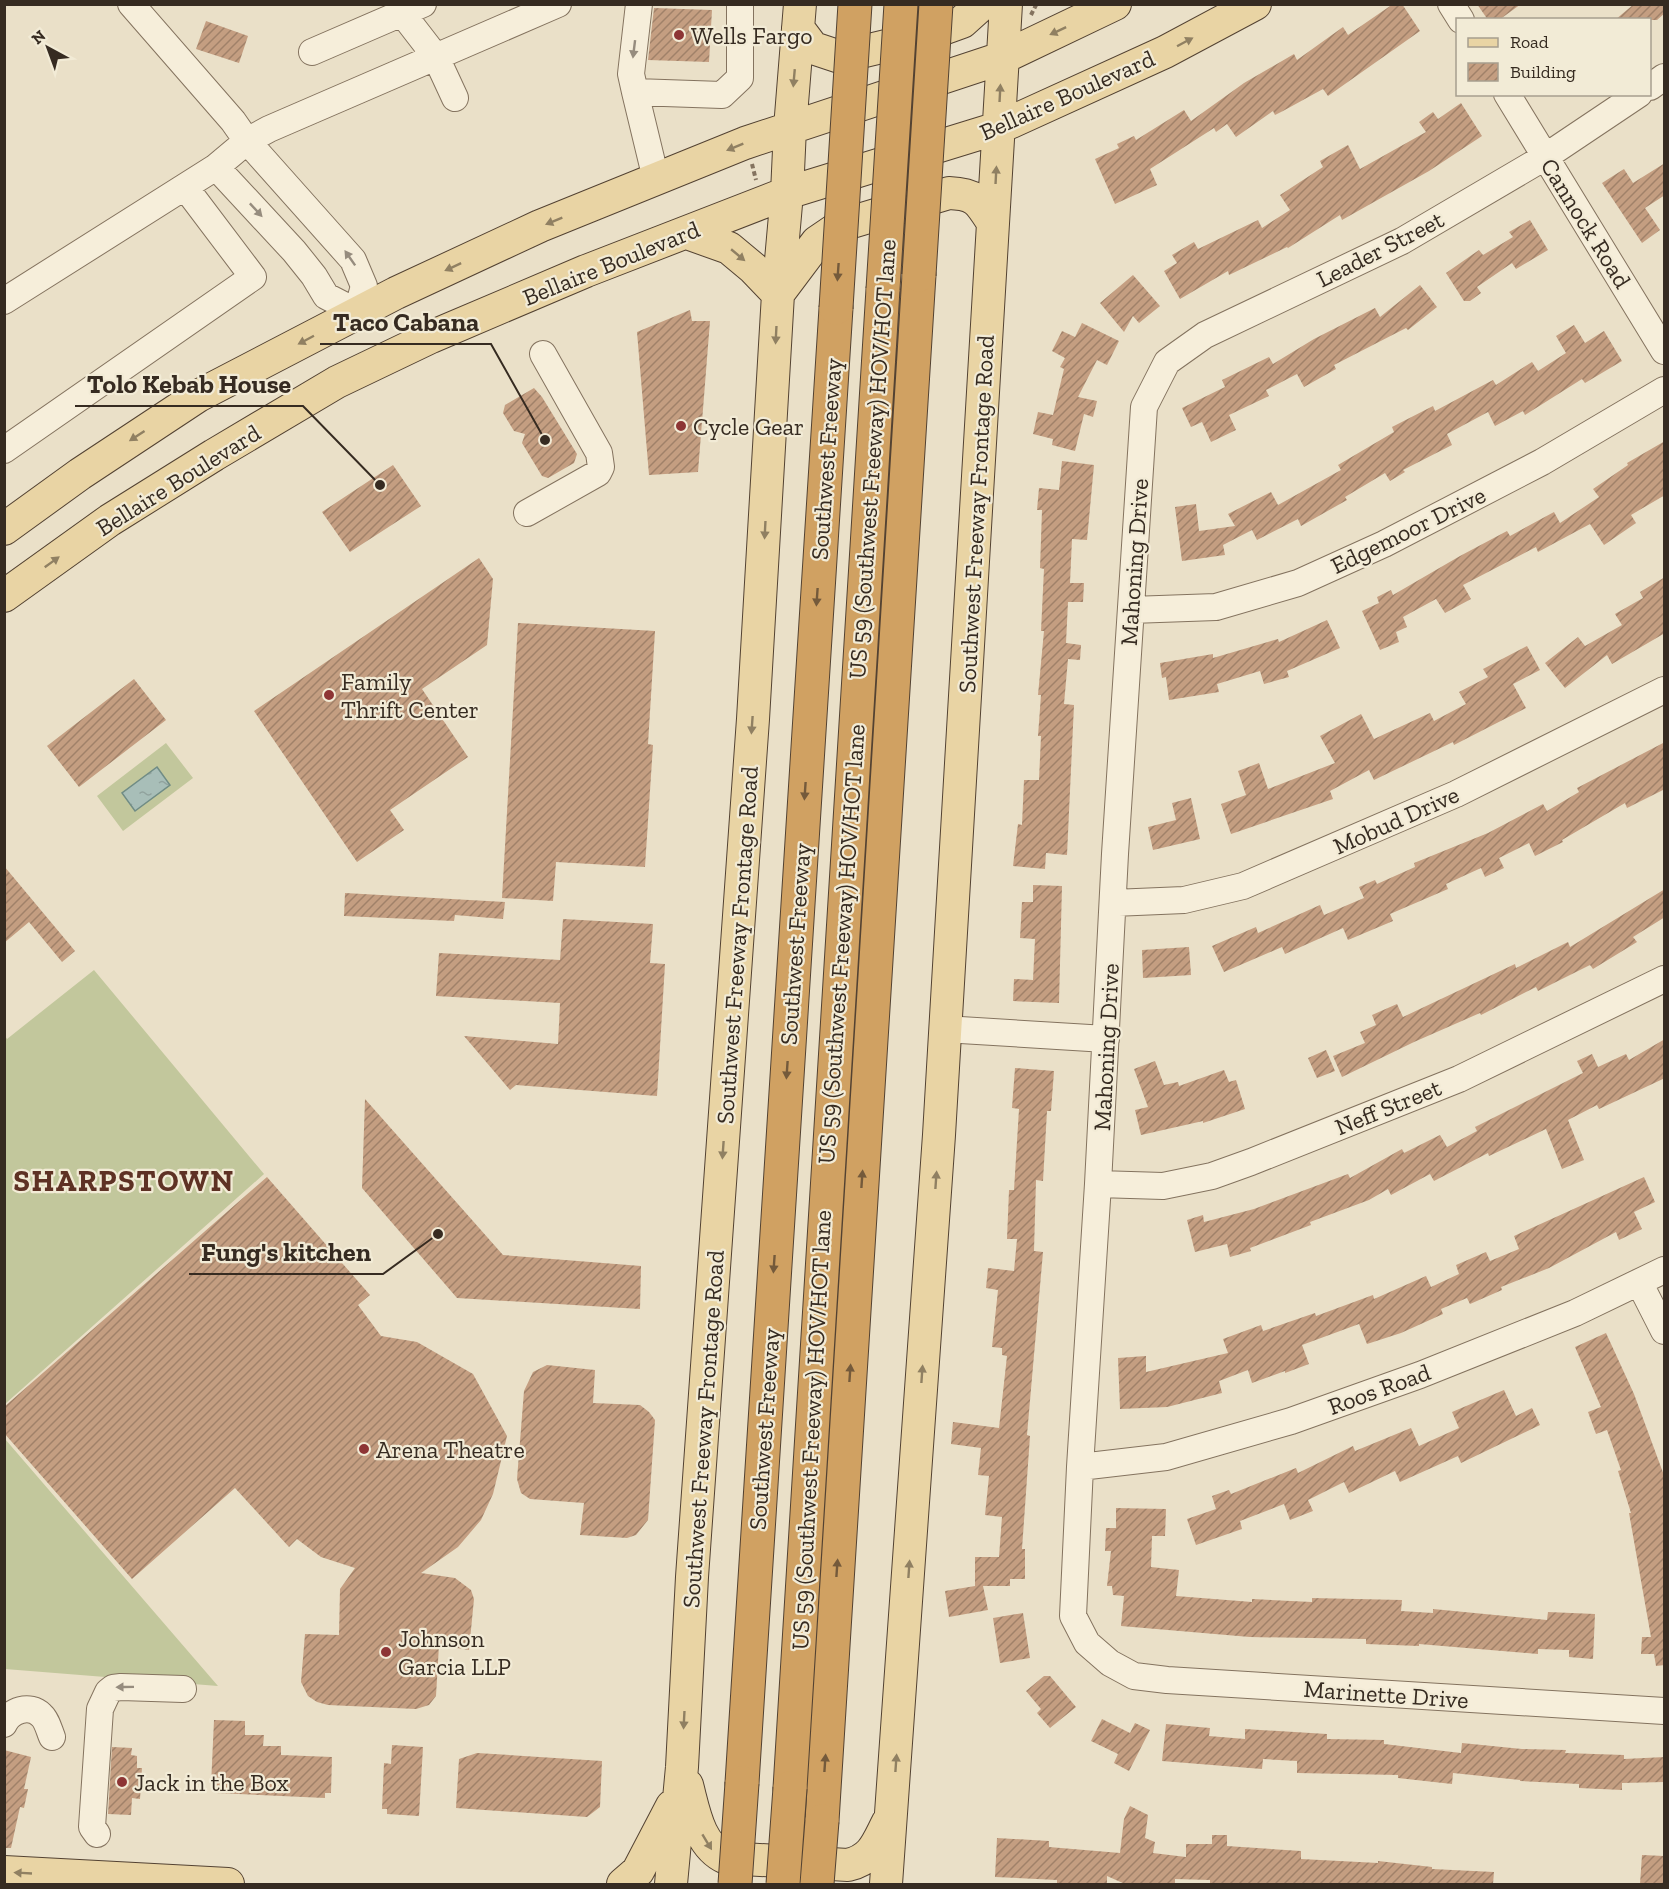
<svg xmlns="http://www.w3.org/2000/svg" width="1669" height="1889" font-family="'Zilla Slab',serif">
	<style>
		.pitch { fill: #c2c79c }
		.water { fill: url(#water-ripples); stroke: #708c85; stroke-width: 1.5 }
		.building { fill: url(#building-hatch) }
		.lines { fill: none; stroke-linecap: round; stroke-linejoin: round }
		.minor-casing { stroke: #84735f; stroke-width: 28 }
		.major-casing { stroke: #534232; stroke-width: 34 }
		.highway-casing { stroke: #534232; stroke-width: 35 }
		.path { stroke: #84735f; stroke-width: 4; stroke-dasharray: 4.5 3; stroke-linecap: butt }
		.minor { stroke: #f6eeda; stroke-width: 26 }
		.major { stroke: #e9d4a4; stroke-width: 32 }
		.highway { stroke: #d0a162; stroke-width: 33 }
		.highway-bridge-casing { stroke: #534232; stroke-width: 35; stroke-linecap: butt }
		.highway-bridge { stroke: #d0a162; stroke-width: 33 }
		.oneway { fill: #908062 }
		.oneway2 { fill: #968c7e }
		.oneway3 { fill: #745a3b }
		.poi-dot { fill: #8d3535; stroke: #f2ebd6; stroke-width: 2 }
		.labels { text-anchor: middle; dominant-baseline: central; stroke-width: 4.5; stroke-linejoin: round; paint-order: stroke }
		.poi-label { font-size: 24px; fill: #362b21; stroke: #f2ebd6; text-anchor: start }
		.street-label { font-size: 24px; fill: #362b21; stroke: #f2ebd6 }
		.district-label { font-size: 30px; font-weight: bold; letter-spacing: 1.5px; fill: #5e3124; stroke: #f2ebd6 }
		.leader { fill: none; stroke: #362b21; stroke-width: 2 }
		.callout-dot { fill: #362b21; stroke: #f2ebd6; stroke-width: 2 }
		.callout-label { font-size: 26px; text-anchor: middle; font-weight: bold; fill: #362b21; stroke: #f2ebd6; stroke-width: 4.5; stroke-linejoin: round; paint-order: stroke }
	</style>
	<defs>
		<pattern id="water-ripples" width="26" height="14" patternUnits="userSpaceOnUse" patternTransform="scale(1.5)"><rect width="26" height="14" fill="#a8beb8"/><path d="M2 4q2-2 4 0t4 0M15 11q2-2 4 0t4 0" fill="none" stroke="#91a39e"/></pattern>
		<pattern id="building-hatch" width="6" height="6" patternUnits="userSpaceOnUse" patternTransform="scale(1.5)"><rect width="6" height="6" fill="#c49e81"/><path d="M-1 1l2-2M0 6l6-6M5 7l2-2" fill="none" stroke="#a08169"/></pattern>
	</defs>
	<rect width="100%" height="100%" fill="#eae0c8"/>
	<path class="pitch" d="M166 743 193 778 123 831 97 796Z
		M94 970 264 1174 5 1404V1036L7 1039Z
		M5 1439 218 1686 5 1669Z"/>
	<path class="water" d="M157 767 170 785 135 811 122 793Z"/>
	<path class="building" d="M1393 4H1402L1420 31 1328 96 1323 89 1283 111 1275 115 1273 111 1236 137 1227 124 1216 132 1214 128 1150 169 1157 185 1115 204 1095 159 1119 148 1117 144 1134 136 1136 140 1184 110 1191 121 1244 83 1294 54 1297 60 1343 27 1348 35Z
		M1477 4H1521L1499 20H1488Z
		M1634 4H1665V13L1657 20H1615Z
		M654 8 712 10 709 62 648 60Z
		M206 21 248 36 239 63 196 49Z
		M1461 103 1482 136 1429 171 1342 220 1340 215 1288 248 1287 247 1229 275 1228 271 1180 299 1164 271 1177 263 1172 255 1194 242 1198 249 1258 220 1262 228 1290 210 1280 195 1323 167 1320 161 1348 145 1360 169 1426 132 1419 122 1433 112 1438 119Z
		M1665 163V195L1645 208 1660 230 1642 243 1602 183 1624 169 1633 183Z
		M1530 220 1548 250 1516 269 1512 263 1477 287 1481 293 1470 301H1464L1446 273 1479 250 1483 255 1513 237 1509 232Z
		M1133 275 1160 306 1139 323 1133 316 1124 332 1100 303Z
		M1420 285 1437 307 1408 330 1406 328 1334 365 1336 369 1304 387 1297 374 1266 390 1269 396 1229 415 1236 430 1211 442 1202 422 1191 427 1182 408 1225 387 1222 380 1269 357 1273 364 1314 339 1375 308 1380 317Z
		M690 310 692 321H710L698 472 649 475 637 332Z
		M1082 323 1119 341 1107 365 1097 360 1078 397 1097 401 1093 417 1084 414 1075 451 1052 445 1053 439 1033 434 1038 412 1053 415 1064 369 1060 367 1065 358 1052 351 1062 331 1075 337Z
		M1574 325 1585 343 1604 331 1622 361 1585 383 1582 379 1525 415 1523 411 1495 426 1488 412 1447 434 1452 445 1403 470 1405 472 1390 481 1385 473 1345 497 1347 500 1301 526 1298 519 1257 540 1252 530 1223 545 1225 555 1182 561 1175 507 1196 504 1199 531 1235 526 1228 514 1271 492 1278 505 1341 470 1338 465 1394 432 1392 427 1433 406 1435 411 1493 380 1496 385 1532 362 1538 371 1566 353 1556 336Z
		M534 388 542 397 577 454 574 463 548 478 542 476 522 443 525 434 514 431 503 413 505 405Z
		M1665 441V495L1631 515 1636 523 1604 545 1590 524 1538 552 1536 547 1463 585 1471 599 1445 613 1436 599 1403 617 1407 627 1396 632 1399 642 1380 650 1362 611 1379 603 1377 597 1391 590 1393 595 1460 556 1507 531 1510 536 1554 512 1560 523 1599 497 1593 489 1628 465 1627 463Z
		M1062 461 1094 465 1087 540 1072 539 1070 583H1084L1083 602H1068L1066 643 1081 645 1080 660 1068 659 1064 704 1074 705 1067 855 1046 853 1045 869 1013 866 1018 824 1022 825 1024 780H1039L1041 736H1038L1041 695H1038L1044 631H1041L1044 569 1040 568 1042 510H1037L1039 488 1059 490Z
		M393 465 421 506 350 552 322 512Z
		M479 558 493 579 487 645 422 689 468 757 390 810 404 830 357 862 254 711Z
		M1665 577V633L1612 664 1607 655 1565 688 1545 663 1578 637 1585 646 1622 625 1615 614 1643 598 1640 592Z
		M1327 620 1340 648 1287 671 1289 677 1264 684 1260 671 1217 684 1219 692 1169 700 1166 677 1162 678 1160 663 1213 654V658L1278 639 1279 642Z
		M518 623 655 631 648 744 653 745 645 867 556 862 553 901 502 898Z
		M1527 646 1540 670 1513 684 1526 708 1454 745 1453 742 1374 780 1369 770 1330 791 1333 799 1231 834 1221 804 1246 795 1238 771 1259 763 1268 789 1335 763 1320 736 1361 714 1374 739 1430 713 1434 721 1466 704 1459 692 1488 677 1483 669Z
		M134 679 166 720 79 787 47 746Z
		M1665 742V789L1627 808 1625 803 1562 840 1563 842 1535 856 1529 843 1499 858 1504 868 1485 877 1481 868 1446 884 1448 889 1390 914 1393 921 1348 940 1343 928 1285 954 1282 947 1224 972 1212 946 1256 927 1258 933 1320 905 1324 915 1364 898 1359 887 1375 880 1377 884 1415 867 1414 863 1488 833 1543 804 1547 811 1579 792 1577 788Z
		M1191 798 1200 839 1153 850 1148 827 1176 820 1172 803Z
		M4 866 75 951 62 962 29 922 4 943Z
		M1033 885 1062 886 1059 1003 1013 1001 1014 979 1033 980 1035 939 1020 938 1022 902H1033Z
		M1665 889V917L1633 937 1637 942 1593 969 1590 965 1538 991 1536 987 1481 1015 1480 1013 1414 1042 1342 1077 1333 1056 1365 1043 1360 1032 1376 1025 1372 1015 1397 1004 1403 1017 1515 964 1516 968 1568 942 1570 947Z
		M345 893 505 902 503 919 455 915 454 921 344 916Z
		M563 919 653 924 650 963 665 964 657 1096 516 1085 510 1090 464 1036 558 1044 560 1003 436 996 439 953 560 960Z
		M1189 947 1191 975 1143 978 1142 950Z
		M1665 1039V1078L1599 1109 1597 1105 1568 1120 1584 1160 1562 1169 1546 1129 1489 1156 1488 1153 1434 1181 1430 1174 1391 1195 1388 1189 1369 1200 1310 1222 1311 1225 1250 1248 1251 1251 1230 1257 1227 1244 1195 1252 1187 1220 1203 1215 1204 1222 1254 1209 1348 1174 1350 1178 1402 1149 1404 1153 1440 1135 1447 1147 1477 1131 1475 1127 1583 1073 1577 1061 1592 1054 1598 1067 1626 1054 1629 1060Z
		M1326 1050 1335 1071 1317 1078 1308 1058Z
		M1155 1061 1164 1085 1178 1082 1179 1086 1224 1070 1229 1082 1236 1080 1245 1109 1203 1123V1121L1141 1135 1135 1110 1148 1107 1134 1069Z
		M1015 1068 1054 1071 1051 1111H1047L1043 1181 1036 1180 1034 1251 1043 1252 1027 1435 1030 1436 1022 1549H1025V1579H1010V1586H983L988 1610 949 1617 945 1591 975 1586V1557H999L1002 1517 985 1515 989 1476 978 1475 981 1448 951 1444 953 1422 999 1428 1007 1356 1002 1355V1348L992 1347 998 1290 986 1288 988 1268 1014 1271 1017 1239H1007L1009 1190H1014L1019 1109 1012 1108Z
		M365 1099 503 1255 641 1266 640 1309 457 1298 362 1188Z
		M267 1177 370 1295 358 1305 381 1336 417 1342 473 1374 507 1436 493 1494 481 1520 458 1547 421 1573 455 1578 471 1590 474 1599 469 1650 439 1645 436 1696 429 1705 416 1709 328 1705 317 1702 308 1696 301 1682 305 1634 339 1635 340 1589 355 1568 321 1557 297 1539 289 1547 235 1488 132 1579 4 1433V1407Z
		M1644 1177 1655 1202 1634 1212 1642 1229 1619 1240 1616 1232 1549 1268 1501 1287 1502 1290 1470 1304 1467 1298 1441 1309 1443 1314 1401 1333 1367 1344 1359 1324 1302 1345 1309 1364 1285 1373V1371L1252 1383 1248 1370 1219 1381 1222 1393 1167 1407 1120 1409 1118 1358 1146 1356V1372L1228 1353 1223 1339 1261 1325 1263 1331 1315 1313 1316 1316 1373 1295 1374 1299 1426 1276 1431 1287 1459 1274 1456 1265 1486 1252 1490 1261 1519 1249 1514 1236Z
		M1606 1333 1634 1394 1665 1478V1665L1656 1666 1654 1654H1641L1642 1637H1651L1629 1513H1631L1618 1471 1621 1470 1607 1430 1596 1434 1588 1412 1601 1407 1575 1347Z
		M547 1365 595 1370 593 1403 640 1405 649 1412 655 1420 648 1520 636 1535 627 1538 580 1535 584 1503 530 1499 521 1493 517 1479 524 1391 533 1372Z
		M1504 1390 1516 1416 1532 1408 1540 1425 1461 1463 1458 1456 1400 1482 1395 1471 1349 1493 1344 1482 1308 1500 1313 1511 1290 1520 1284 1504 1240 1521 1242 1529 1196 1545 1187 1519 1216 1509 1212 1496 1229 1490 1231 1494 1296 1468 1298 1473 1353 1446 1355 1451 1411 1428 1419 1446 1459 1428 1452 1412Z
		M1116 1508 1166 1509 1165 1536H1152L1151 1567 1179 1570 1176 1596 1252 1602V1599L1312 1602V1598L1402 1600 1401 1611 1433 1613V1609L1547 1620 1548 1612 1595 1614 1593 1659 1569 1657V1650L1538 1649V1654L1419 1644V1646L1366 1644V1639L1250 1637 1121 1626 1124 1596 1113 1595 1112 1586H1107L1111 1551H1105L1106 1528H1116Z
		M1023 1613 1030 1658 1000 1663 993 1618Z
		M1044 1676H1050L1076 1707 1050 1728 1037 1713 1041 1709 1026 1691Z
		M1102 1719 1130 1733 1135 1723 1150 1730 1129 1771 1114 1763 1118 1754 1091 1741Z
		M214 1720 245 1721V1735H264L263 1746H281V1755L332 1757 331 1793H325V1798L215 1793V1786H211Z
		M1166 1724 1210 1728 1209 1736 1245 1739V1729L1327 1734V1739L1384 1740V1744L1461 1753 1462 1743 1522 1749 1566 1750 1565 1753 1624 1755V1759L1665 1757V1782L1622 1783V1790L1579 1788V1784L1520 1781V1780L1453 1773 1452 1784 1398 1778V1775L1297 1773V1761L1263 1759 1262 1769 1162 1761Z
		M392 1745 423 1747 419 1816 387 1814V1809H382L384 1763 391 1764Z
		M112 1747 132 1748 131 1755 137 1756V1768H142L140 1799 132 1798 131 1815 108 1814Z
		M4 1750 31 1757 24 1789H28L24 1808 20 1807 11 1848H4Z
		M477 1753 602 1761 600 1807 587 1817 456 1808 459 1759Z
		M1130 1806 1148 1815 1145 1838 1155 1842 1153 1853 1186 1857V1844H1212V1835H1227V1846L1301 1851V1859L1378 1863V1861L1432 1867V1869L1494 1872 1493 1884H1210V1880L1175 1879V1884H1125L1107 1876V1884H1057V1880L995 1877 997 1838 1049 1841V1847L1120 1853 1124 1819Z
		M1642 1855 1664 1856 1663 1884H1640Z"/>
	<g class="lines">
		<g class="minor-casing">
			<path id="minor" d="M131 4 233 121 247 141 353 260 364 286 357 312 326 296 314 276 294 251 216 167
				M1451 4 1461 20
				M402 13 436 57 455 98
				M312 52 423 4
				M1650 87 1664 77
				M635 92 631 74 639 4
				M1507 94 1664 351
				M1639 94 1545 157 1402 241 1205 335 1167 362 1144 407 1115 854 1098 1184 1080 1467 1073 1616 1087 1643 1110 1663 1134 1676 1167 1680 1664 1711
				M656 179 635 92 722 95 740 78V4
				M4 301 216 167 247 141 269 129 558 4
				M4 450 253 277 185 187
				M527 513 598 473 601 467 599 453 543 354
				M1131 610 1216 607 1298 583 1384 544 1542 462 1664 390
				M1113 903 1184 900 1243 886 1456 794 1664 690
				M944 1029 1106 1039
				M1098 1184 1163 1186 1212 1176 1251 1162 1459 1079 1664 979
				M1639 1282 1664 1331
				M1080 1467 1166 1457 1291 1421 1420 1375 1575 1313 1664 1270
				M4 1724C10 1710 30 1704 41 1715 47 1720 49 1730 52 1737
				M97 1834 92 1827 100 1709 108 1692 113 1688 121 1687 183 1689"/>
		</g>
		<g class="major-casing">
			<path id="major" d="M798 28 813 48 840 57 915 39 962 22 982 4
				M687 233 729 248 753 268 778 294 817 242 842 225 949 193C976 194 979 201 993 223
				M4 529 80 474 198 396 396 293 540 226 745 143 1002 58 1115 4
				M4 596 110 520 214 455 337 382 431 337 586 271 787 193 998 128 1165 52 1255 4
				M687 1785C694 1811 699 1846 726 1858L848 1865C873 1859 877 1843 888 1822
				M4 1872 228 1884
				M623 1884 638 1871 672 1806
				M671 1884 682 1767 692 1577 753 719 778 294 787 193 790 128 800 4
				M886 1884 939 1135 1006 4"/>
		</g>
		<g class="highway-casing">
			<path id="highway" d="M742 1783 836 308
				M790 1788 883 289
				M822 1821 919 275"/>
		</g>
		<path class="path" d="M1031 15 1036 5
			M752 164 756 180"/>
		<use href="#minor" class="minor"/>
		<use href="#major" class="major"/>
		<use href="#highway" class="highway"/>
		<g class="highway-bridge-casing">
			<path id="highway-bridge" d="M919 275 936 4
				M883 289 901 4
				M836 308 855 4
				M735 1884 742 1783
				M783 1884 790 1788
				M817 1884 822 1821"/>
		</g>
		<use href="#highway-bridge" class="highway-bridge"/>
	</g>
	<defs><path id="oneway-solid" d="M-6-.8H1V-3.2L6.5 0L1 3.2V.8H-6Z" transform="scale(1.5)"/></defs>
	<g class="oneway">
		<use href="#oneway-solid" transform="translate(1058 31) rotate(155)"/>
		<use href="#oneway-solid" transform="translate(1185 42) rotate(-28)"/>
		<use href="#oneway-solid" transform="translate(794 78) rotate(95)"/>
		<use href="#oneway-solid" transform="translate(1000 93) rotate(-87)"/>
		<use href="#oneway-solid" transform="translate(735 147) rotate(158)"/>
		<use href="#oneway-solid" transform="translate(996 175) rotate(-87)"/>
		<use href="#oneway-solid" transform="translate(554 221) rotate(158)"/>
		<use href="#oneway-solid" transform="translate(738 255) rotate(40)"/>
		<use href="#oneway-solid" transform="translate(453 267) rotate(155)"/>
		<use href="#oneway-solid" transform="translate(776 335) rotate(93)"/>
		<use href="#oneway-solid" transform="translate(306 340) rotate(152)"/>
		<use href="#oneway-solid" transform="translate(137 436) rotate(147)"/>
		<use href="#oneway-solid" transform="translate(765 530) rotate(93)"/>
		<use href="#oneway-solid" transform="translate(52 562) rotate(-36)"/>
		<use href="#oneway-solid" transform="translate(752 725) rotate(94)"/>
		<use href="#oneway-solid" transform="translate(723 1150) rotate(94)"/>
		<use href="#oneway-solid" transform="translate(936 1180) rotate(-86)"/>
		<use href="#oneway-solid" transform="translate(922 1374) rotate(-86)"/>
		<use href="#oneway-solid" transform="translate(909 1569) rotate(-86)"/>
		<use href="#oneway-solid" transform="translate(684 1720) rotate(93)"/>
		<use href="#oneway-solid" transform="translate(896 1763) rotate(-86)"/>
		<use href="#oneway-solid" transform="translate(707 1842) rotate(59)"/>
		<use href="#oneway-solid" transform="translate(23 1873) rotate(-177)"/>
	</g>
	<g class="oneway2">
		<use href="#oneway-solid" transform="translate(634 49) rotate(97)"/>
		<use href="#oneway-solid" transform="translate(256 210) rotate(47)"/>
		<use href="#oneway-solid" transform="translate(350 258) rotate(-125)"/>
		<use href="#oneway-solid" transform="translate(125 1687) rotate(179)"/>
	</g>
	<g class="oneway3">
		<use href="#oneway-solid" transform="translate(838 272) rotate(94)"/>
		<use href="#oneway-solid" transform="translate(817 597) rotate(94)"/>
		<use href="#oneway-solid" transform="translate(805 791) rotate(94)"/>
		<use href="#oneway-solid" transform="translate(787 1070) rotate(94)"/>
		<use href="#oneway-solid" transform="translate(862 1179) rotate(-86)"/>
		<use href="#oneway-solid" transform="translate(774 1264) rotate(94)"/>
		<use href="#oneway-solid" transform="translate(850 1373) rotate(-86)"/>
		<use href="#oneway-solid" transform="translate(837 1568) rotate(-86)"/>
		<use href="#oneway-solid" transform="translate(825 1763) rotate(-86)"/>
	</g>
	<g class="poi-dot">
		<circle cx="679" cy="35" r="6"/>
		<circle cx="681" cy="426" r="6"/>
		<circle cx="329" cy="695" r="6"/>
		<circle cx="364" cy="1449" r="6"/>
		<circle cx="386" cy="1652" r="6"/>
		<circle cx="122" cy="1782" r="6"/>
	</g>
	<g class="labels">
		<g class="poi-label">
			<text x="691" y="35">Wells Fargo</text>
			<text x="693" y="426">Cycle Gear</text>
			<text x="341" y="681">Family<tspan x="341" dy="28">Thrift Center</tspan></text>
			<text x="376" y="1449">Arena Theatre</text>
			<text x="398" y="1638">Johnson<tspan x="398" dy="28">Garcia LLP</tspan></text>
			<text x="134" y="1782">Jack in the Box</text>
		</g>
		<g class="street-label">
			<text transform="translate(1067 95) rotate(-24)">Bellaire Boulevard</text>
			<text transform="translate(1586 223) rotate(58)">Cannock Road</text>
			<text transform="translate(1380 249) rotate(-27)">Leader Street</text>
			<text transform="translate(611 263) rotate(-22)">Bellaire Boulevard</text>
			<text transform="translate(826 459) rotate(-86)">Southwest Freeway</text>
			<text transform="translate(872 459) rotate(-86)">US 59 (Southwest Freeway) HOV/HOT lane</text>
			<text transform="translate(178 480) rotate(-32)">Bellaire Boulevard</text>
			<text transform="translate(976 514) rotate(-87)">Southwest Freeway Frontage Road</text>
			<text transform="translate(1408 530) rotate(-26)">Edgemoor Drive</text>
			<text transform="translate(1134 562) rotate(-86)">Mahoning Drive</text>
			<text transform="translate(1396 820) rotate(-24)">Mobud Drive</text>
			<text transform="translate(795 944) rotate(-86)">Southwest Freeway</text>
			<text transform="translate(841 944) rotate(-86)">US 59 (Southwest Freeway) HOV/HOT lane</text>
			<text transform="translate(737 945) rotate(-86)">Southwest Freeway Frontage Road</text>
			<text transform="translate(1106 1047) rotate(-87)">Mahoning Drive</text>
			<text transform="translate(1388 1107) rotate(-22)">Neff Street</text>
			<text transform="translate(1379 1389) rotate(-20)">Roos Road</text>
			<text transform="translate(703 1429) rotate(-86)">Southwest Freeway Frontage Road</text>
			<text transform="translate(764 1429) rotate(-86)">Southwest Freeway</text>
			<text transform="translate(811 1430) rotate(-87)">US 59 (Southwest Freeway) HOV/HOT lane</text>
			<text transform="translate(1386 1694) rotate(4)">Marinette Drive</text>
		</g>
		<g class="district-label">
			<text x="124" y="1181">SHARPSTOWN</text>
		</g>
	</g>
	<path class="leader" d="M545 440L491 344H320M380 485L303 406H75M438 1234L383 1274H189"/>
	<g class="callout-dot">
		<circle cx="545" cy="440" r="6"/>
		<circle cx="380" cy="485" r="6"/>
		<circle cx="438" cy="1234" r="6"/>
	</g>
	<g class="callout-label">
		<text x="406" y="331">Taco Cabana</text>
		<text x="189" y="393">Tolo Kebab House</text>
		<text x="286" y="1261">Fung's kitchen</text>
	</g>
	<rect width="1669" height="1889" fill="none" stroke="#362b21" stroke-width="12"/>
	<rect x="1456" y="18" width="195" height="78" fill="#f2ebd6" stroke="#a79e8e" stroke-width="1.5"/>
	<rect x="1468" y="38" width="30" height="9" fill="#e9d4a4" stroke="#a79e8e" stroke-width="1.5"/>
	<text x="1510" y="48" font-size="18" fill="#362b21">Road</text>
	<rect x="1468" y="63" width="30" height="18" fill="url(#building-hatch)" stroke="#a79e8e" stroke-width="1.5"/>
	<text x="1510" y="78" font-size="18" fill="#362b21">Building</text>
	<g transform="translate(48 48) rotate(319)" stroke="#f2ebd6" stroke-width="4.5" paint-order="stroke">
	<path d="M0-4.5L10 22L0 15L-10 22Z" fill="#362b21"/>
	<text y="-9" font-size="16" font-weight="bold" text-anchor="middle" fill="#362b21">N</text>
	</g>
</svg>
